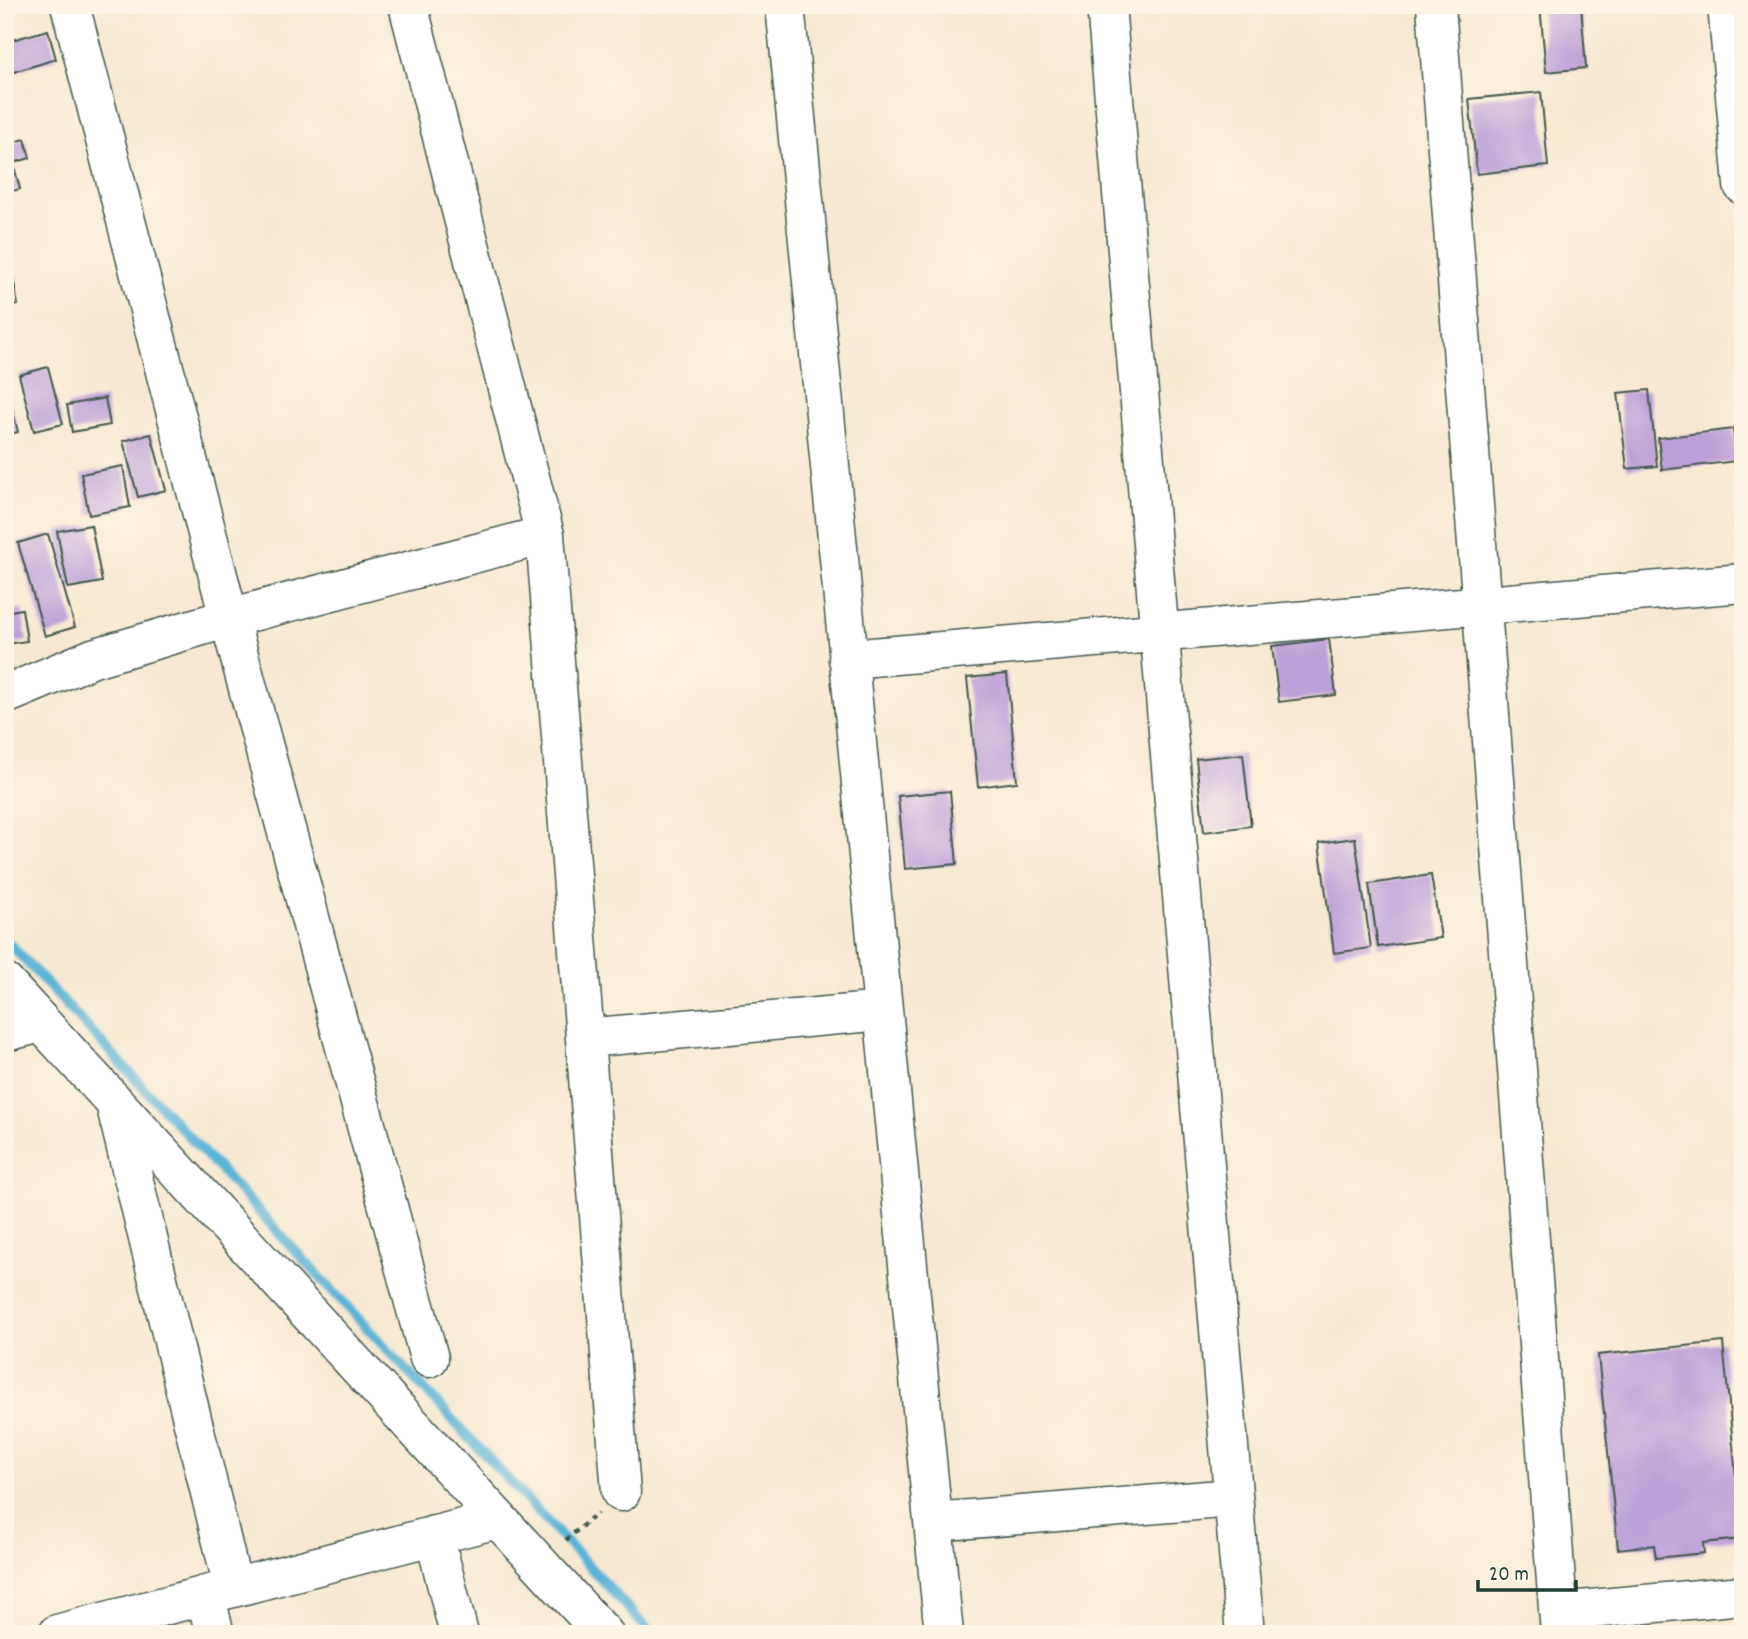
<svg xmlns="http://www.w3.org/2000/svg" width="1748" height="1639" font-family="Dekko,sans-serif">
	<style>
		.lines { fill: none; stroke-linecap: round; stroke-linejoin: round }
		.stream { stroke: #5ab4d7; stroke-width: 10 }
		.building { fill: #bca0d9 }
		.minor-casing { stroke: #3f574c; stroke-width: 41 }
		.path { stroke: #3f574c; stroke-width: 4.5; stroke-dasharray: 5 5; stroke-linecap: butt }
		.minor { stroke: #fff; stroke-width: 38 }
	</style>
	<rect width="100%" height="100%" fill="#fcf5e5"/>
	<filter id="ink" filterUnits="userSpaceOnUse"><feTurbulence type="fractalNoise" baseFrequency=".0143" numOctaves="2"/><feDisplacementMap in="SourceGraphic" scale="14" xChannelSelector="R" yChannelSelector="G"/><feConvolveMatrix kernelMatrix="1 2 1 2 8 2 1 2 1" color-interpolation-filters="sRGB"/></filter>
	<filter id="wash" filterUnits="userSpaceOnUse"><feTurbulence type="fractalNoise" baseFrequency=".00686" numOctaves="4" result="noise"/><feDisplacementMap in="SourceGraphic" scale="28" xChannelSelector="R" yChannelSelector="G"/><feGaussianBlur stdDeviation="1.57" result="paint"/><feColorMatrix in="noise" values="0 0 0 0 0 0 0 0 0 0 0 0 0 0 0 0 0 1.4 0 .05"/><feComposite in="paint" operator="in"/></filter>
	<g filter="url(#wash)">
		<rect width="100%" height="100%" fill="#f7e9d1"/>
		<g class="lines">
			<path class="stream" d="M5 939 652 1634"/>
		</g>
		<g id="blocks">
			<path class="building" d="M1540 5H1581L1586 68 1546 72Z
				M48 30 56 59 14 72 11 60 5 62V42Z
				M1541 92 1548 166 1477 174 1469 99Z
				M25 139 30 158 13 163 20 189 5 193V144Z
				M7 240 18 305 5 308V241Z
				M48 367 63 424 34 431 19 375Z
				M5 379 18 432 5 435Z
				M1649 390 1657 466 1627 469 1618 393Z
				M105 398 110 425 72 432 67 405Z
				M1733 429 1737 461 1662 470 1658 438Z
				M151 434 166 490 138 497 123 441Z
				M123 466 130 507 89 515 81 474Z
				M91 525 102 582 68 588 57 531Z
				M48 534 75 627 45 636 18 543Z
				M22 609 27 641 5 644V612Z
				M1329 639 1336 695 1279 702 1272 646Z
				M1007 674 1017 782 978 787 967 678Z
				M1243 754 1251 826 1204 832 1196 759Z
				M950 791 957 864 905 869 898 796Z
				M1355 838 1371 948 1334 953 1319 843Z
				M1431 875 1441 938 1378 947 1369 884Z
				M1723 1342 1742 1539 1703 1543 1704 1553 1656 1558 1654 1545 1618 1549 1598 1355Z"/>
		</g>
	</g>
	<g filter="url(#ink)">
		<use href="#blocks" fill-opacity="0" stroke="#3f574c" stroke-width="2"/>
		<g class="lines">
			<g class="minor-casing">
				<path id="minor" d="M70 5 229 618 429 1358
					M408 5 545 535 621 1492
					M785 5 944 1634
					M1106 5 1245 1634
					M1436 5 1560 1634
					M1727 5 1743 185
					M848 659 1743 583
					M5 695 93 658 229 618 545 535
					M5 983 604 1634
					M5 1032 41 1023
					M585 1038 883 1011
					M116 1107 233 1587
					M933 1522 1233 1498
					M434 1535 459 1634
					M205 1595 215 1634
					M1558 1612 1743 1595
					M57 1634 497 1519"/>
			</g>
			<path class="path" d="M566 1540 597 1513"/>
			<use href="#minor" class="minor"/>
		</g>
	</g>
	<rect width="1748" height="1639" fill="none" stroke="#fcf5e5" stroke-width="28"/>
	<path d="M1478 1580v10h98v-10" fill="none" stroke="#1f3d34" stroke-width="3.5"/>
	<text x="1489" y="1580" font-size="21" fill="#1f3d34" stroke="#fcf5e5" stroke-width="5" paint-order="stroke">20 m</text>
</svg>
